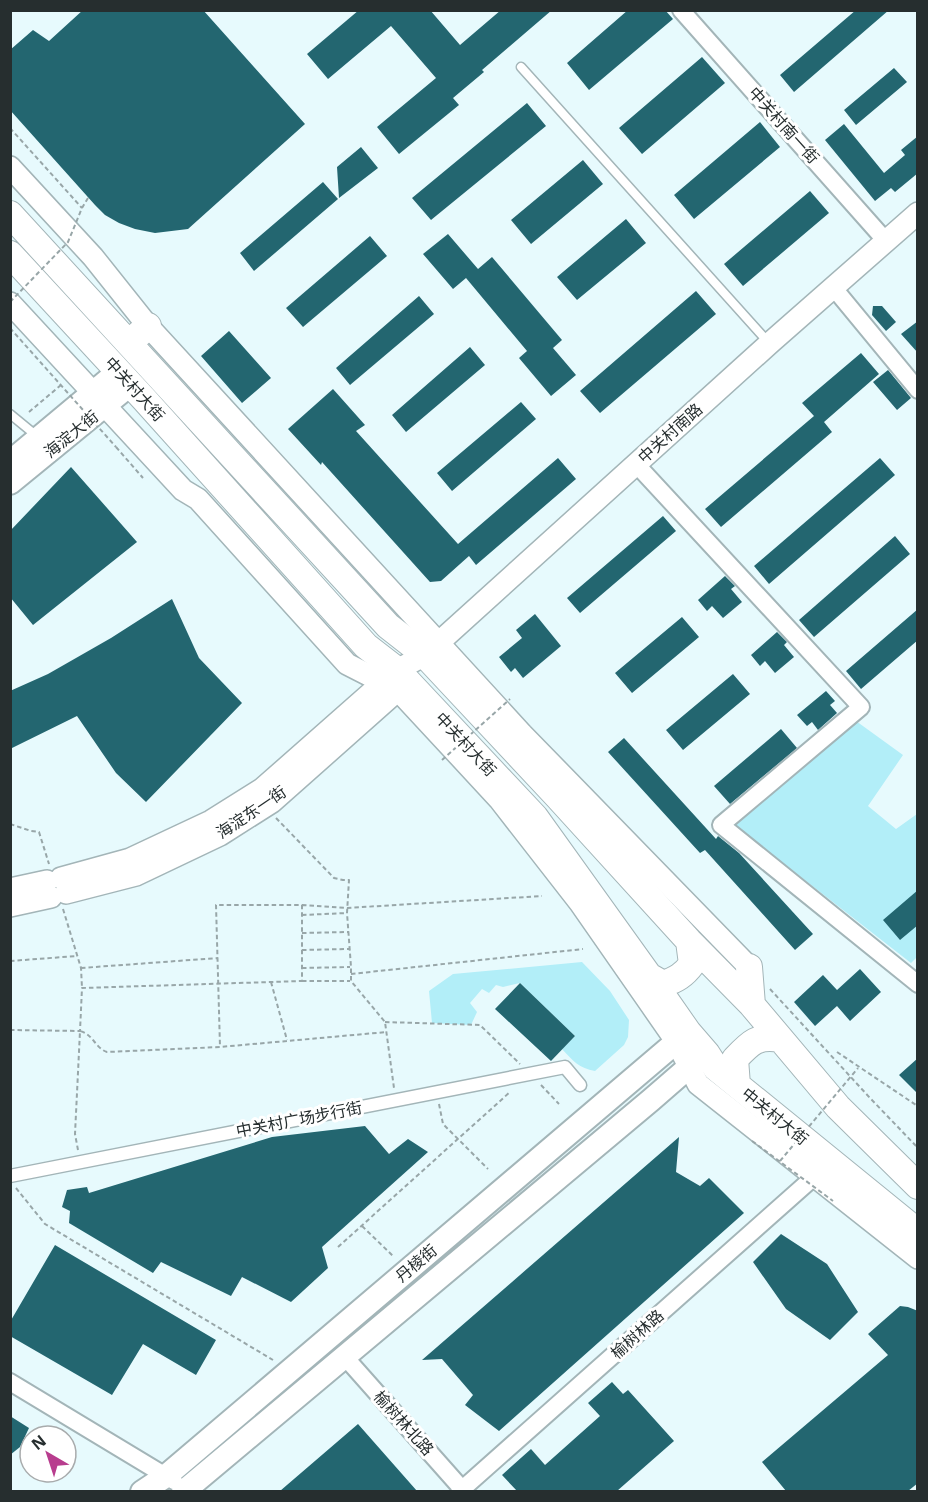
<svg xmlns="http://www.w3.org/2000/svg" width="928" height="1502" font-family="'Open Sans','Noto Sans SC',sans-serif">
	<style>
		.green { fill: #b2eef8 }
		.building { fill: #236670 }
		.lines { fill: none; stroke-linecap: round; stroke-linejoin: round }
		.service-casing { stroke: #a3b5b8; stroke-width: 11 }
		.pedestrian-casing { stroke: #a3b5b8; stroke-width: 15 }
		.minor-casing { stroke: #a3b5b8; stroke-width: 20 }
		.tertiary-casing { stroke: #a3b5b8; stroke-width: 24 }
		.secondary-casing { stroke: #a3b5b8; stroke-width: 26 }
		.primary-casing { stroke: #a3b5b8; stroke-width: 28 }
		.path { stroke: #98a6a8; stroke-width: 2; stroke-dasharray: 4.5 3; stroke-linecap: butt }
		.service { stroke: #fff; stroke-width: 8 }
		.pedestrian { stroke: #fff; stroke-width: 12 }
		.minor { stroke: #fff; stroke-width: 16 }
		.tertiary { stroke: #fff; stroke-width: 21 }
		.secondary { stroke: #fff; stroke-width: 22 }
		.primary { stroke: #fff; stroke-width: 26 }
		.path-bridge { stroke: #98a6a8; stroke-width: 2; stroke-dasharray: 4.5 3; stroke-linecap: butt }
		.labels { text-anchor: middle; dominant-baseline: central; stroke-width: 6; stroke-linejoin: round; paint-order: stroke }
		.street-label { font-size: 16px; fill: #262e2f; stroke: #fff }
	</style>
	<rect width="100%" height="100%" fill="#e7fafd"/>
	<path class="green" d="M856 721 903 755 868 806 896 829 917 814V957L911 963 733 824Z
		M582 962 610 991 629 1020 628 1037 624 1045 595 1071C579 1068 573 1061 562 1049L575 1036 520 983 503 987 496 985 489 993 482 989 470 1003 477 1012 471 1025 432 1023 429 991 453 974Z"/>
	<path class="building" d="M83 10H203L305 124 188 229 155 233 135 229 119 223 105 215 95 205 10 110V50L33 30 49 41Z
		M359 10H430L460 45 501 10H552L482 70 484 72 453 98 459 105 399 154 377 127 436 78 391 26 328 79 307 54Z
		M628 10H665L673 19 589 90 567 63Z
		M856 10H889L794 92 780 75Z
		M702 57 725 83 642 154 619 128Z
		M894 68 907 82 856 125 844 110Z
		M527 103 546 126 431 220 412 198Z
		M760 122 780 147 694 219 674 195Z
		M844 124 884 173 905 155 901 150 918 136V173L895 192 891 188 875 201 825 140Z
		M361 147 378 168 339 198 337 167Z
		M583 160 603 184 531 244 511 220Z
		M323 182 338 199 254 271 240 253Z
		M810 191 829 213 743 286 724 264Z
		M626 219 646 243 577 300 557 277Z
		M448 234 478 269 492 257 562 340 553 348 576 375 551 396 519 358 527 351 466 278 453 289 423 254Z
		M370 236 387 256 303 327 286 308Z
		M696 291 716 314 600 413 580 391Z
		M419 296 434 314 350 385 336 368Z
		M873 306H882L896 322 886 331 872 315Z
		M918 321V353L901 334Z
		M229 331 271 378 242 403 201 356Z
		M470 347 485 365 406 432 392 415Z
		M861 353 879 374 824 422 832 432 721 527 705 509 814 416 802 403Z
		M888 370 911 398 897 410 873 382Z
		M333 389 365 425 356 431 458 544 558 458 576 479 476 565 469 556 441 581 430 582 322 462 321 465 288 429Z
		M521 402 536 419 452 491 437 473Z
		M880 458 895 475 769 584 754 566Z
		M71 467 137 542 33 625 10 597V531Z
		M663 516 676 531 580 613 567 598Z
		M895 536 910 554 814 637 799 620Z
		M725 576 735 586 731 589 742 602 723 618 712 606 707 611 698 600Z
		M172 599 199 658 242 703 146 802 116 773 77 716 10 749V691L48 674 111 638Z
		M918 609V640L861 689 846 671Z
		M535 614 561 646 523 678 515 668 511 672 499 657 522 638 516 630Z
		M682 617 699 637 632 693 615 673Z
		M777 632 787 642 784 645 794 657 775 673 765 661 760 666 751 655Z
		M733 674 750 694 683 750 666 730Z
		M826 691 835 701 830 705 837 713 818 730 812 722 807 726 797 715Z
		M781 729 797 748 730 804 714 786Z
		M624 738 716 839 718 836 739 853 813 934 795 950 705 850 700 853 608 752Z
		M918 890V925L900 940 883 920Z
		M860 969 881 992 850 1021 837 1006 815 1026 794 1002 823 975 837 990Z
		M520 983 575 1036 551 1061 495 1009Z
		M918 1058V1094L899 1075Z
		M365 1126 389 1154 408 1139 428 1152 322 1247 328 1268 291 1302 242 1277 231 1296 161 1262 153 1273 69 1223 70 1211 62 1207 67 1190 87 1187 89 1193 272 1137Z
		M679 1137 676 1172 700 1186 709 1178 744 1213 499 1431 465 1405 473 1395 442 1359 422 1360Z
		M781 1234 827 1264 858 1312 830 1340 786 1309 753 1262Z
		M55 1245 216 1340 196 1375 143 1344 112 1395 10 1336V1322Z
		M900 1306 908 1307 918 1311V1483L908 1491H786L762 1462 888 1355 868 1334Z
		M612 1382 623 1394 628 1390 674 1441 617 1491H517L502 1475 531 1449 545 1465 600 1416 588 1403Z
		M10 1416 29 1428 20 1447 10 1455Z
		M358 1424 417 1491H280Z"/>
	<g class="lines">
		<g class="service-casing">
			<path id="service" d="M521 67 769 343
				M10 414 38 437"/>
		</g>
		<g class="pedestrian-casing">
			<path id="pedestrian" d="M10 1176 565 1067 580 1085"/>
		</g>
		<g class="minor-casing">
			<path id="minor" d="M681 10 885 240
				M833 287 918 390
				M636 464 861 707 721 825 918 984
				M345 1357 462 1489
				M10 1382 174 1481
				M459 1492 815 1176"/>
		</g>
		<g class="tertiary-casing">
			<path id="tertiary" d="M10 167 93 257 148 326 522 734 749 967
				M10 303 183 490 198 499 347 664 398 690 499 799 580 903 651 1005 676 1041 698 1084 918 1258
				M61 878 130 859 211 821 262 789 397 670 425 655 770 343 918 213
				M10 889 47 881
				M66 893 136 875 220 835 272 802 406 683
				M10 906 51 897"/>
		</g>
		<g class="secondary-casing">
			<path id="secondary" d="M10 462 119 371
				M10 483 131 384
				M142 1492 166 1476 688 1032
				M183 1492 651 1100 689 1067 707 1054"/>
		</g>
		<g class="primary-casing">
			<path id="primary" d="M10 214 388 626 425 655 557 796 689 941 752 1005 838 1107 918 1186
				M10 254 144 399 366 646 397 670 535 817 649 976 688 1032 707 1054 716 1068 918 1232
				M129 343 148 326
				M749 967 752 1005
				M649 976 663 984C676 980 684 975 692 964L689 941
				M737 1085 735 1059C750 1043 757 1035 780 1039"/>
		</g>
		<path class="path" d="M10 128 82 208
			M29 412 61 385
			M116 447 143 478
			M276 818 334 878 343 880H349L347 913 351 967V981L385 1022 394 1088
			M10 824 31 831 39 832 49 864
			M302 905 347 908 542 896
			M63 909 81 968 82 988
			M302 915 347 913
			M302 933 349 932
			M302 950 349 949
			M10 961 77 956
			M81 968 218 958
			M302 968 350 967
			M351 974 583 949
			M302 981H350
			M271 982 287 1040
			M770 989 870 1098 918 1148
			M385 1022 480 1025 520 1064
			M10 1030 80 1031 82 988 302 981V905H216L220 1047
			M837 1052 916 1105
			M541 1085 559 1104
			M439 1104 443 1124 488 1169
			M78 1150 75 1134 80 1031C93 1034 95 1048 107 1052L220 1047 387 1032
			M16 1188 45 1224 273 1360
			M362 1226 393 1256
			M338 1247 510 1092"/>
		<use href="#service" class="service"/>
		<use href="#pedestrian" class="pedestrian"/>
		<use href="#minor" class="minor"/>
		<use href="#tertiary" class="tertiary"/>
		<use href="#secondary" class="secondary"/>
		<use href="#primary" class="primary"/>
		<path class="path-bridge" d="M10 302 68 242 82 208 88 198
			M10 328 116 447
			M442 760 510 699
			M752 1141 833 1201
			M780 1161 858 1068"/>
	</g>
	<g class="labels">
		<g class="street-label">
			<text transform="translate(784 125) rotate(48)">中关村南一街</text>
			<text transform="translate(135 389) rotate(48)">中关村大街</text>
			<text transform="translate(670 433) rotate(-42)">中关村南路</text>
			<text transform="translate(71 434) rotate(-39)">海淀大街</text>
			<text transform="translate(466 744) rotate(47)">中关村大街</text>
			<text transform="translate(251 812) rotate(-34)">海淀东一街</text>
			<text transform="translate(775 1116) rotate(39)">中关村大街</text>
			<text transform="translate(299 1119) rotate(-11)">中关村广场步行街</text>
			<text transform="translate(416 1263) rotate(-40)">丹棱街</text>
			<text transform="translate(637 1334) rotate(-42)">榆树林路</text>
			<text transform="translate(404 1423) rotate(48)">榆树林北路</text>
		</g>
	</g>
	<rect width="928" height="1502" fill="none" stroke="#262e2f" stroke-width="24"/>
	<g transform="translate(48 1454) rotate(321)"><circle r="28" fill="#ffffff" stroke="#a8abac" stroke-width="1.5"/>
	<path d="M0-4.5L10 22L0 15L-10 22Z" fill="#b83d8e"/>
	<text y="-9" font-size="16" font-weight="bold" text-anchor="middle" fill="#262e2f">N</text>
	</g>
</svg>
